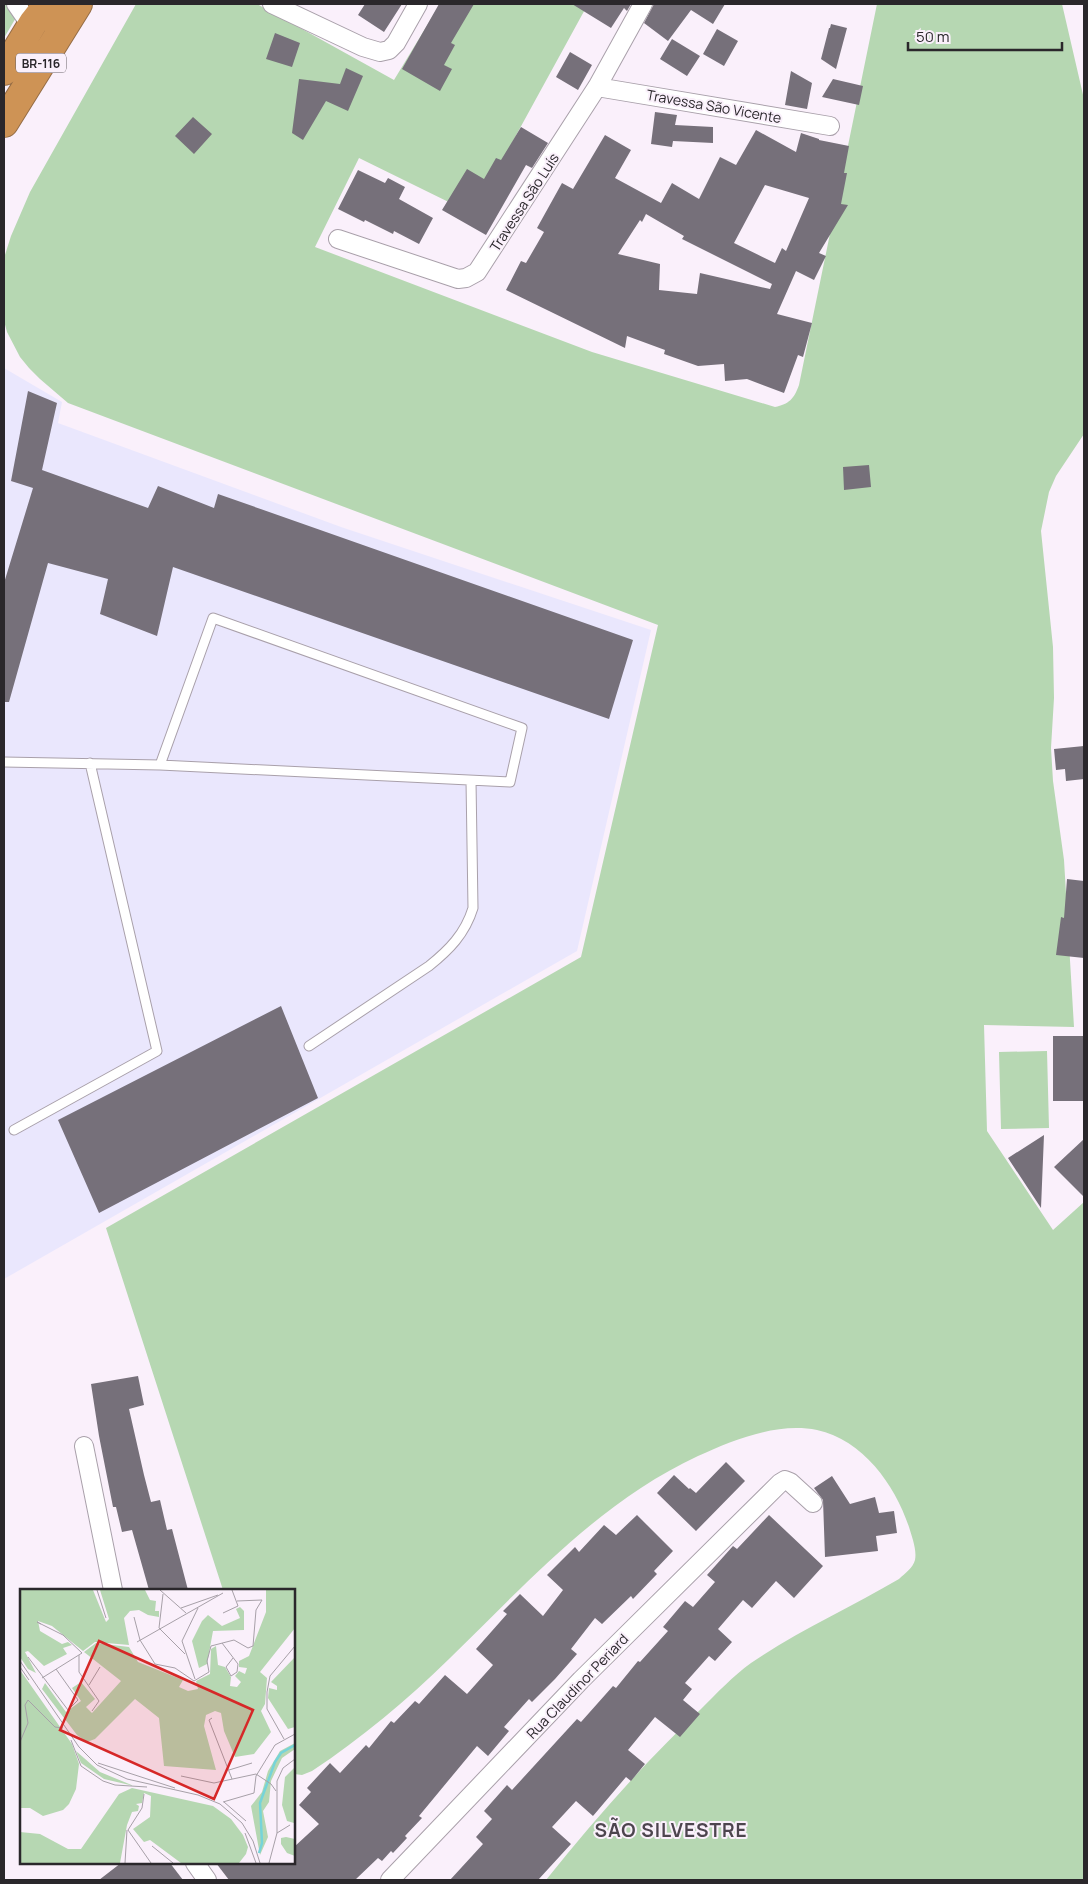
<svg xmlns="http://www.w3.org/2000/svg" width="1088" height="1884" font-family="Manrope,sans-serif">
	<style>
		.industrial { fill: #eae7fd }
		.green { fill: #b6d7b2 }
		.building { fill: #76707a; fill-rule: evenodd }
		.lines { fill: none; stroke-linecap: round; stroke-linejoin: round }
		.service-casing { stroke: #a9a0aa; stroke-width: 11 }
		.minor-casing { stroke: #a9a0aa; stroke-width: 20 }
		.motorway-casing { stroke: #956d46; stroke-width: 30 }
		.service { stroke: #fff; stroke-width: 9 }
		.minor { stroke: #fff; stroke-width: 18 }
		.motorway { stroke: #ce9355; stroke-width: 28 }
		.labels { text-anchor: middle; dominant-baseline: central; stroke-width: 4; stroke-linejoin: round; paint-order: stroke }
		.shield { fill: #faf0fb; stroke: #686369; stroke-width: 1 }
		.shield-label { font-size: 12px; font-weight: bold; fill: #2a272b }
		.street-label { font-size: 14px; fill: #2a272b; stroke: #faf0fb }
		.district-label { font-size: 19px; font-weight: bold; letter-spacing: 1px; fill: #4d454e; stroke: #faf0fb }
		.inset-river { fill: none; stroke: #76d4d9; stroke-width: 2.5 }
		.inset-road { fill: none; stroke: #a7a0a8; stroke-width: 1 }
		.view { fill: #d62828; fill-opacity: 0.15; stroke: #d62828; stroke-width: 2.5 }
		.inset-edge { fill: none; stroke: #2a272b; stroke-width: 2.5 }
	</style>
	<rect width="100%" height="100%" fill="#faf0fb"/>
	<path class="industrial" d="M4 368 62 402 58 423 341 527 651 630 577 951 4 1279Z"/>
	<path class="green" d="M4 4H24L4 38Z
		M136 4H257L394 80 440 4H588L473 214 359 158 315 247 592 352 775 407C789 404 794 399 799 385L877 4H1062L1084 99V434L1056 476 1049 492 1041 531 1053 647 1054 698 1051 748 1053 781 1064 860 1074 1027 984 1025 987 1131 1053 1230 1084 1202V1880H546C594 1820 645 1762 701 1709 717 1693 733 1676 751 1663 798 1631 851 1607 899 1579 905 1573 913 1568 915 1560 917 1550 912 1537 909 1527 895 1485 863 1440 817 1430 777 1422 733 1440 698 1456 599 1502 526 1584 449 1659 407 1700 362 1738 312 1771L302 1775 294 1774V1590H223L106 1228 581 957 658 625 68 403 40 379 29 368 20 357 7 332 4 321V258L11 236 30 192Z
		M1047 1051 1049 1128 1001 1129 999 1052Z"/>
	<path class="building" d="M365 4H402L384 32 358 15Z
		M439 4H474L451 43 455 45 444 65 452 69 440 91 402 69Z
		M572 4H631L627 11 624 8 611 28Z
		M654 4H725L713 24 691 10 668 41 644 23Z
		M831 24 847 28 836 69 821 59 829 28H830Z
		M717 29 738 41 724 66 703 54Z
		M275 33 300 43 292 67 266 59Z
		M672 39 700 56 687 76 660 59Z
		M570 52 592 65 578 90 556 77Z
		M346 68 363 76 348 111 326 101 303 140 292 133 299 79 340 84Z
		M791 71 812 83 807 109 785 105Z
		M833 79 863 86 859 105 822 97Z
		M655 112 677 115 675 125 713 127V143L673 141 672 147 651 144Z
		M193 117 212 134 194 154 175 136Z
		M521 127 548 143 532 168 526 165 486 235 442 210 467 169 484 179 496 158 501 160Z
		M756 130 796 152 801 133 819 139V140L849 146 844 173H847L841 204 848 205 819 253 826 256 814 280 796 271 777 314 812 323 803 357 798 355 784 393 747 379 725 381 724 364 698 366 664 354 665 350 627 336 625 348 506 290 521 261 526 263 544 232 537 228 562 183 573 189 605 135 631 150 615 178 661 203 672 183 699 199 720 157 736 165ZM765 185 809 198 786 251 782 248 775 263 734 243ZM646 214 684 236 682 239 772 284 770 289 700 273 697 294 659 290 660 264 618 254 640 220 642 222Z
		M358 170 385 183 388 178 405 187 399 199 433 218 419 244 394 231 393 234 365 220 364 222 338 209Z
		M28 391 57 403 42 470 148 508 158 486 214 508 218 494 633 640 609 719 173 567 157 636 100 614 108 579 48 563 9 702H4V583L33 488 11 481Z
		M869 465 871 487 844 490 843 467Z
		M1084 746V779L1066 781 1065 769 1056 770 1054 749Z
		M1067 879 1084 881V958L1056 955 1061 917 1064 918Z
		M281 1006 318 1098 99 1213 58 1120Z
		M1053 1036H1084V1101H1053Z
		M1044 1135 1041 1208 1008 1158Z
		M1084 1139V1197L1054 1167Z
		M138 1376 144 1405 129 1409 144 1475 151 1502 160 1500 167 1530 172 1529 188 1590H149L132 1530 122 1532 116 1507H113L99 1436 91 1384Z
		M726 1462 745 1481 696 1531 657 1493 674 1475 689 1489 690 1488 696 1493Z
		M832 1476 850 1504 875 1497 879 1513 894 1511 897 1533 876 1536 878 1551 825 1557 823 1500 814 1488Z
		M637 1515 673 1551 654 1571 657 1574 633 1599 631 1596 602 1624 595 1618 571 1649 577 1654 555 1679 532 1702 529 1699 504 1727 509 1731 488 1756 477 1746 419 1816 422 1818 405 1836 407 1838 393 1853 391 1851 382 1861 378 1858 355 1880H229L216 1863H294V1847L319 1824 299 1805 311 1792 307 1788 330 1763 340 1773 366 1745 369 1748 391 1721 394 1723 415 1701 419 1704 445 1675 467 1694 493 1665 476 1649 507 1614 503 1611 520 1594 543 1616 563 1590 547 1575 575 1547 579 1552 604 1525 616 1535Z
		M769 1515 823 1566 794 1598 776 1581 752 1608 743 1600 718 1629 732 1642 715 1661 709 1656 685 1683 692 1689 683 1700 700 1714 680 1737 655 1717 628 1750 645 1764 631 1781 626 1777 593 1816 576 1801 552 1827 571 1844 538 1880H450L483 1844 476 1837 492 1819 484 1811 507 1785 512 1790 577 1719 581 1722 613 1686 616 1688 638 1661 640 1662 668 1631 663 1627 685 1601 693 1607 715 1582 707 1575 733 1546 737 1549Z
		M121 1863H170L183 1880H99Z"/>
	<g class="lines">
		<g class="service-casing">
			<path id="service" d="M4 762 160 765 510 782 522 728 213 618 160 765
				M309 1046 429 966C449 950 465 934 473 908L471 781
				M14 1130 157 1051 90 763"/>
		</g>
		<g class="minor-casing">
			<path id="minor" d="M16 4 25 17 33 23
				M272 4 363 47 380 52 389 50 396 43 418 4
				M597 87 830 126
				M338 239 458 279 466 278 477 272 597 87 643 4
				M84 1446 113 1590
				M195 1863 207 1880
				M390 1880 581 1680 780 1483 785 1480 790 1482 813 1503"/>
		</g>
		<g class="motorway-casing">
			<path id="motorway" d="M4 71 33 23 48 4
				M4 123 78 4"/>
		</g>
		<use href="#service" class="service"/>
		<use href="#minor" class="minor"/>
		<use href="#motorway" class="motorway"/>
	</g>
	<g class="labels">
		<rect class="shield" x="16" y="53.5" width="50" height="19" rx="4"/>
		<g class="shield-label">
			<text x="41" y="63">BR-116</text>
		</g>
		<g class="street-label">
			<text transform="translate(714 106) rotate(10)">Travessa São Vicente</text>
			<text transform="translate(524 202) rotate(-57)">Travessa São Luís</text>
			<text transform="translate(577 1686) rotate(-46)">Rua Claudinor Periard</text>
		</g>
		<g class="district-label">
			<text x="671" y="1830">SÃO SILVESTRE</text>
		</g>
	</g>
	<g transform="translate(20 1589)">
		<rect width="275" height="275" fill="#faf0fb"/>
		<path d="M0 1H73L86 33 89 30 80 1H125L130 11 136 12 135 22H139V28L128 26 119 21 110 22 104 29 109 56 75 53 63 62 32 37 18 32 20 42 42 55 48 53 52 56 43 59 47 65 24 77 8 62 5 63 16 84 8 80 0 68ZM246 1H275V39L240 83 247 89 245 115 241 122 251 143 234 165 215 168 204 142 201 124 195 122 186 126 184 137 196 181 144 177 139 129 115 110 75 150 67 153 57 146 22 100 25 94 46 123 61 112 52 99 61 93 75 110 66 118 72 124 101 92 64 63 76 54 109 58 118 73 163 91 159 98 168 102 178 100 176 92 190 85 191 60 196 57 198 76 205 78 211 88 210 97 217 98 221 93 215 87 219 82 225 85 227 79 219 78V72L229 67 246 23ZM220 18 224 22V41L193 42 187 75 179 79 172 52 182 32 188 26 202 37 220 29 216 20ZM275 68V138L268 140 248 109 249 99 257 101V97L251 93ZM0 81 52 155 59 175 56 200 49 215 43 221 23 227 10 219H0ZM275 154V160L262 169 251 192 249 213 243 222 248 248 240 266 231 217 242 203 248 182 260 162ZM56 162 80 183 114 197 84 190 61 174ZM275 178V234H274L267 232 262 216 265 188ZM112 199 193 217 211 230 223 246 228 258 226 265 219 274H161L130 251 124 253 113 240 130 228 131 207 124 204 122 214 116 215 119 217 118 222 112 223 107 236 100 274H0V243L20 245 48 260H61L99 205ZM266 248 275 250V267L267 264 261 255V249Z" fill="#b6d7b2"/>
		<path class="inset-river" d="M239 264 242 254 240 214 255 173 261 164 275 156"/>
		<path class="inset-road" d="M77 1 86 29M140 1 166 24M143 5 139 39 165 65M161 19 198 6M203 24 218 17 212 1M114 28 120 51 135 75 155 79 174 92 189 83 187 72 191 57 214 51 228 59 233 57 236 21 242 11 217 12M21 35 17 33 43 46 62 64 22 89M117 53 203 4M202 54 218 75 217 83 211 87 206 78 213 69M59 66V83L79 112 72 122M8 68 48 121 58 111 36 80M0 72 59 158 77 176 107 190 178 206 200 215 222 234 233 252 240 274M0 78 9 91M175 90 162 52 178 19M69 96 80 78M192 129 189 131 212 190M264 150 247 120V103L250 87 275 57M51 151 61 177 83 192 95 196 127 198M0 153 8 134 5 116 8 111 35 138 43 139M78 174 155 199M209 181 232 174M161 187 194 194 236 185 251 195 256 202M124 205 122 219 108 241 131 274M203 213 234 204 236 187 255 156 275 145M204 213 226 232M225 244 236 274M257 244 270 236M132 257 153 274M105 274 107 241M249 274 257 244V192L263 179 275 170"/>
		<path class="view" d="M79 52 233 121 194 210 40 141Z"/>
		<rect width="275" height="275" class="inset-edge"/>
	</g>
	<rect width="1088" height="1884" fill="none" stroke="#2a272b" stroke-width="10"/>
	<path d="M908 42v8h154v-8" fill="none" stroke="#2a272b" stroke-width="2.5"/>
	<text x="916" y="42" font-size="15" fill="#2a272b" stroke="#faf0fb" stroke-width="4" paint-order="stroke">50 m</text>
</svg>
